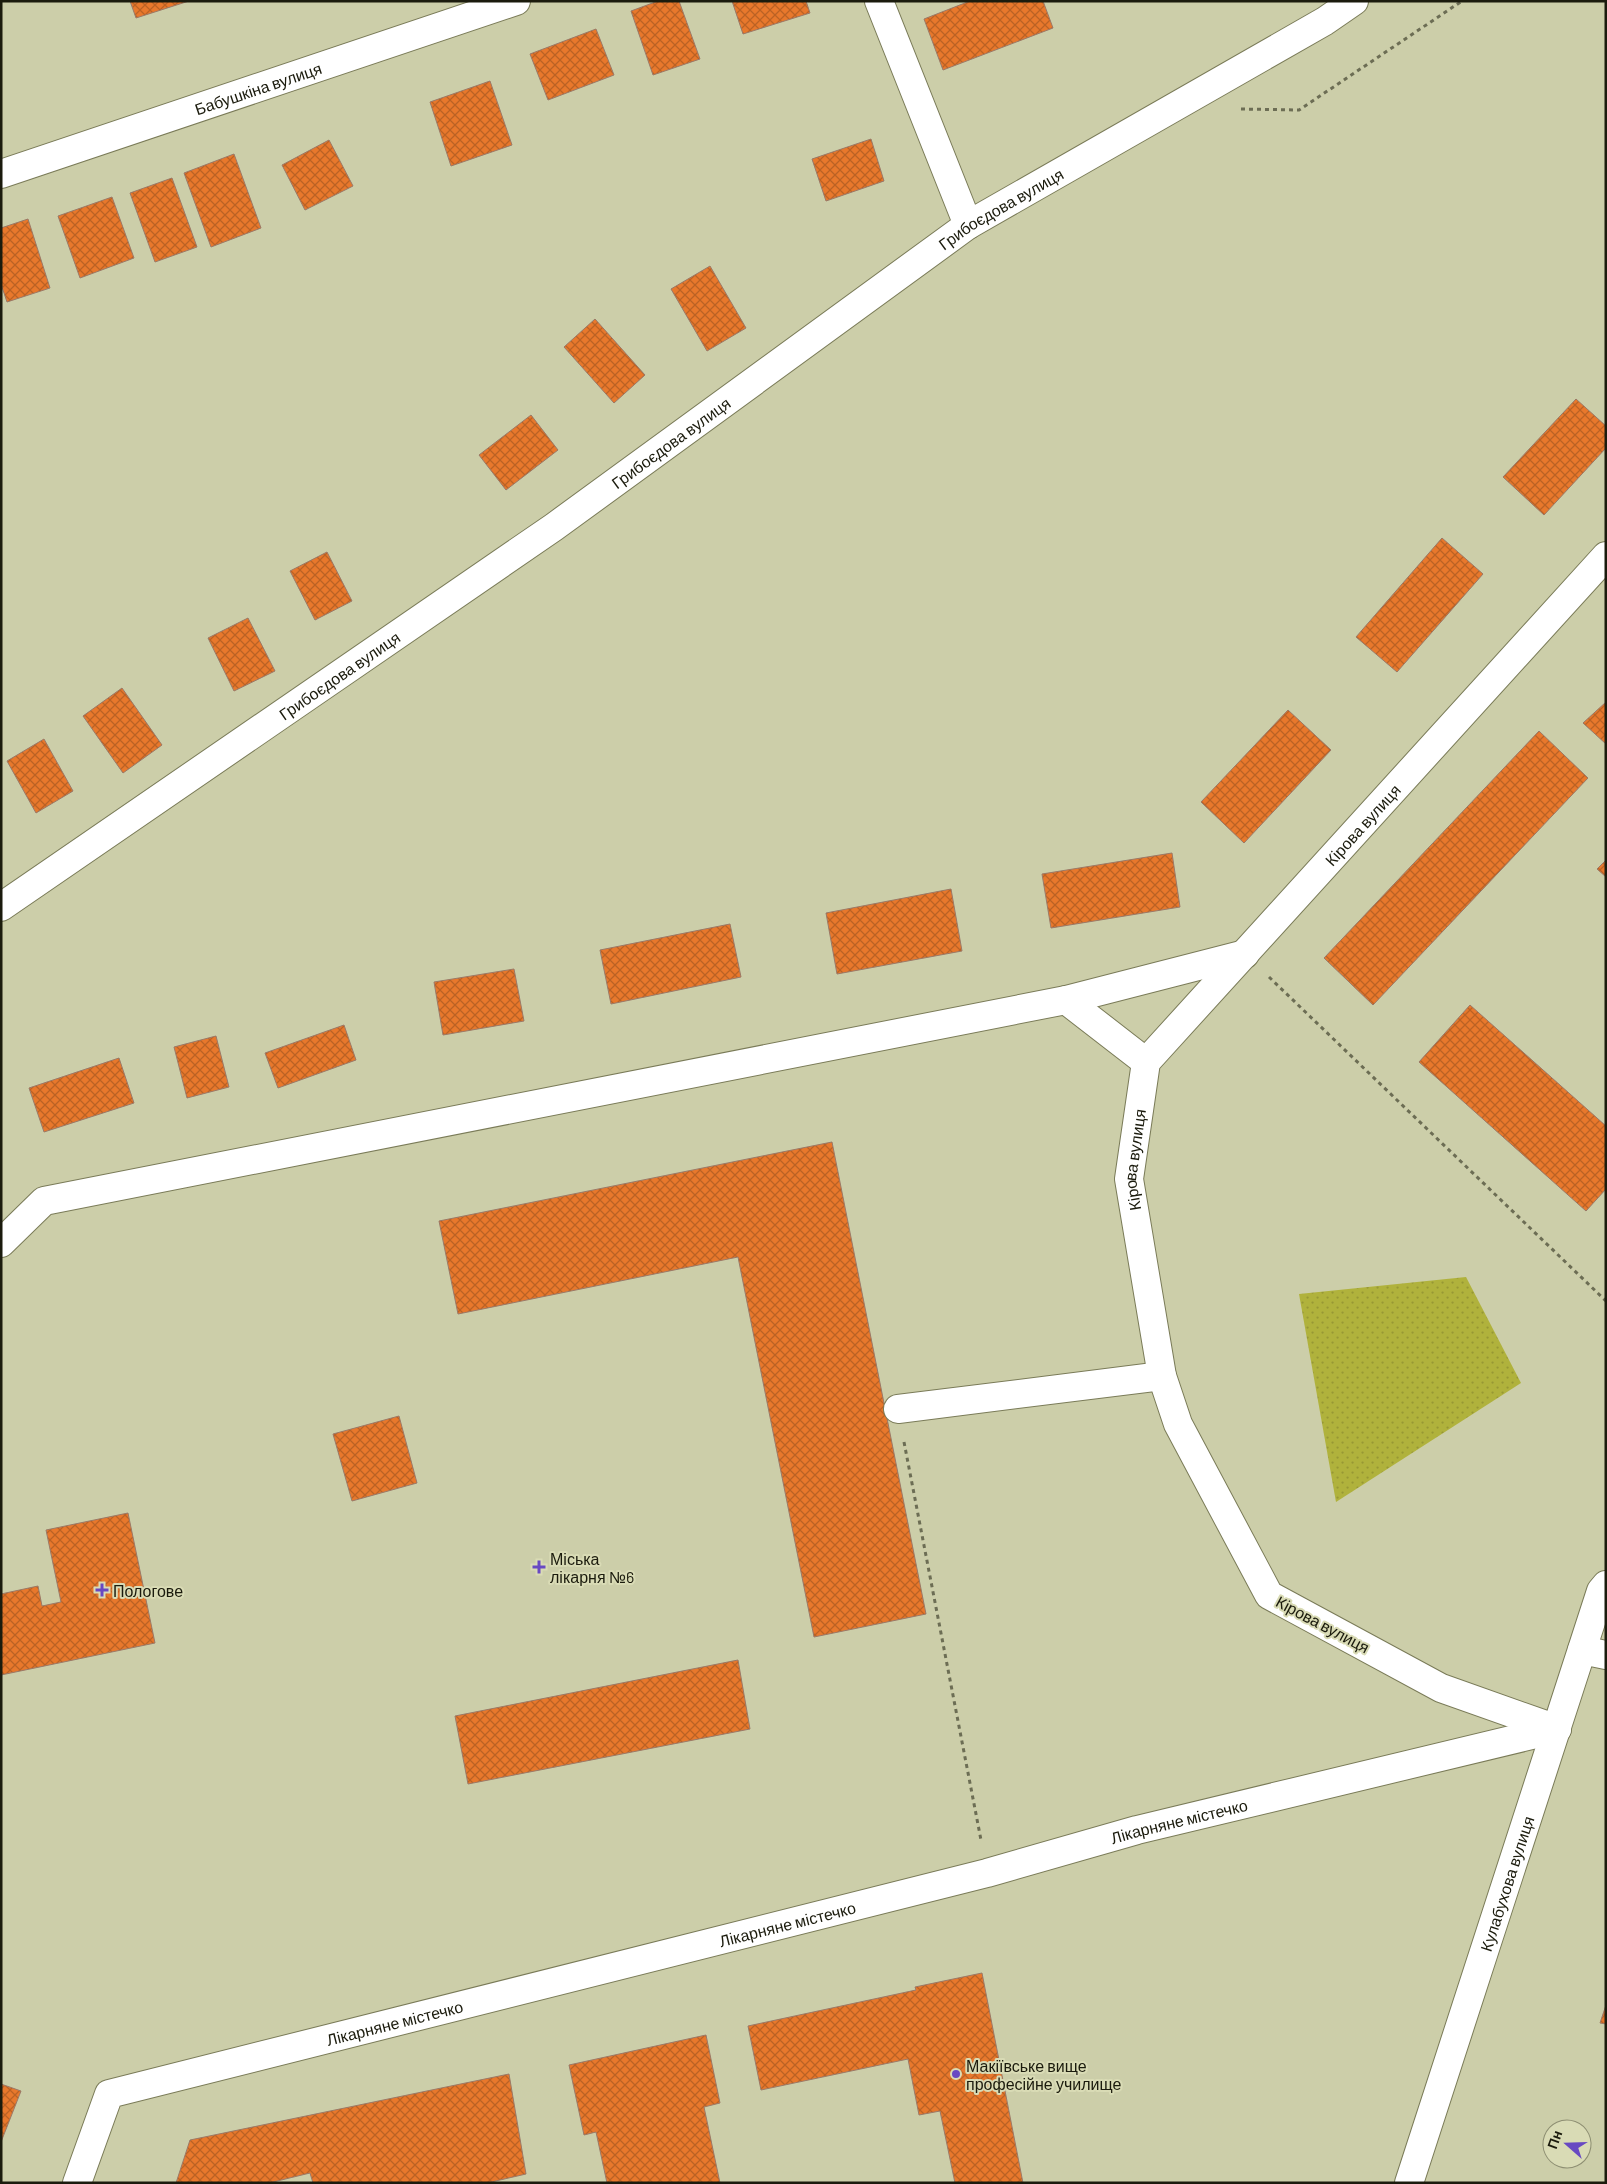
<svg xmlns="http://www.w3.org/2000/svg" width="1607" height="2184" font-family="Barlow,sans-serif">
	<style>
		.park { fill: url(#park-dots) }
		.building { fill: url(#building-cross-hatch); stroke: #9b7967 }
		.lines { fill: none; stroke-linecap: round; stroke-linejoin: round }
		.minor-casing { stroke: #7a7b58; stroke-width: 30 }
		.path { stroke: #6c6d54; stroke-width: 3; stroke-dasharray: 4 4; stroke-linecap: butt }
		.minor { stroke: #fff; stroke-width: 28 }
		.poi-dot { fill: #6849c2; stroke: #d9dbb5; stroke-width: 2 }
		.labels { text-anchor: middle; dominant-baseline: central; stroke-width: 4; stroke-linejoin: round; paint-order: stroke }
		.street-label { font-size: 16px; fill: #1b1b0d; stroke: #d9dbb5 }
		.poi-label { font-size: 16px; fill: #1b1b0d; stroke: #d9dbb5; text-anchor: start }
	</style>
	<defs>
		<pattern id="park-dots" width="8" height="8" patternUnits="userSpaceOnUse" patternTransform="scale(1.25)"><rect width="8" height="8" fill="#b0b23c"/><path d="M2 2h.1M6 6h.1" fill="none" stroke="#979834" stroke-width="1.8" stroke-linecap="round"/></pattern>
		<pattern id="building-cross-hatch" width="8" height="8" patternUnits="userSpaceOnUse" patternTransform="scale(1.25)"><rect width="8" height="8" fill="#e8782c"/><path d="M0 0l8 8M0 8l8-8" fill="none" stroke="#bb6224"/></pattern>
	</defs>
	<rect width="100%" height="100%" fill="#cccea9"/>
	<path class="park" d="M1466 1277 1521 1383 1336 1502 1299 1294Z"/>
	<path class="building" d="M130 1H189L136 18Z
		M658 1H679L700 59 653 75 631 11Z
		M732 1H806L810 13 743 34Z
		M970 1H1043L1053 28 943 70 924 19Z
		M596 29 614 75 548 100 530 54Z
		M490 81 512 145 451 166 430 102Z
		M871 139 884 181 826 201 812 159Z
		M329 140 353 186 305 210 282 165Z
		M234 154 261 228 211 247 184 173Z
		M172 178 197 247 155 262 130 193Z
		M112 197 134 258 80 278 58 216Z
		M28 219 50 288 7 302 1 284V228Z
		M710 266 746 328 707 351 671 289Z
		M595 319 645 375 614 403 564 347Z
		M1576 399 1606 426V448L1544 515 1503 477Z
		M531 415 558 450 506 490 479 455Z
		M1442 538 1483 574 1397 672 1356 637Z
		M327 552 352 601 315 620 290 571Z
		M248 618 275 671 234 691 208 638Z
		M122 688 162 745 123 773 83 716Z
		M1606 702V744L1583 723Z
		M1288 710 1331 750 1244 843 1201 802Z
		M1539 731 1588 778 1373 1005 1324 958Z
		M44 739 73 791 36 813 7 761Z
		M1172 853 1180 907 1051 928 1042 874Z
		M1606 860V877L1597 869Z
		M951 889 962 951 837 974 826 913Z
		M730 924 741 977 611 1004 600 950Z
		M514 969 524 1021 443 1035 434 982Z
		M1470 1005 1606 1126V1189L1586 1211 1419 1062Z
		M344 1025 356 1060 278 1088 265 1053Z
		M216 1036 229 1087 187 1098 174 1047Z
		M119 1058 134 1103 44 1132 29 1088Z
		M832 1142 926 1614 814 1637 738 1257 458 1314 439 1221Z
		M399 1416 417 1483 352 1501 333 1434Z
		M128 1513 155 1643 1 1675V1594L38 1586 42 1606 61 1602 46 1530Z
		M738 1660 750 1729 468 1784 455 1716Z
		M982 1973 1023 2183H955L940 2111 919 2115 908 2059 761 2090 748 2026 916 1990 915 1987Z
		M1606 2005V2024L1600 2023Z
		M706 2035 720 2103 704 2107 720 2183H607L596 2132 584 2135 569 2065Z
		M509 2074 526 2174 487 2183H313L310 2173 269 2183H176L190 2140Z
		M1 2084 21 2091 1 2142Z"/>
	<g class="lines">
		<g class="minor-casing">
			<g id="minor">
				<path d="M879 1 968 225"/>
				<path id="s1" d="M1 174 516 1"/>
				<path id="s2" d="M1 907 554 527 968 225 1325 21 1354 1"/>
				<path d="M1066 1000 1245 954"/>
				<path d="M1 1243 44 1201 1066 1000 1146 1062"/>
				<path d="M898 1409 1162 1376"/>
				<path d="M1582 1650 1606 1655"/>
				<path id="s3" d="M1557 1729 1441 1688 1269 1595 1178 1424 1162 1376 1129 1179 1146 1062 1606 556"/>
				<path id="s4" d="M77 2183 109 2094 987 1873 1137 1830 1557 1729"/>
				<path id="s5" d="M1409 2183 1601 1591 1606 1585"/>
			</g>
		</g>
		<path class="path" d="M1241 109 1299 110 1462 1
			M1269 977 1606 1301
			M904 1442 981 1840"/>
		<use href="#minor" class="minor"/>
	</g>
	<g class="poi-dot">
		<path d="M536.5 1559.5h5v5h5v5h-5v5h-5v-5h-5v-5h5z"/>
		<path d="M99.5 1582.5h5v5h5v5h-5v5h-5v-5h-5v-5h5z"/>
		<circle cx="956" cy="2074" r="5"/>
	</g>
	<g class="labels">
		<g class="street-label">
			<text stroke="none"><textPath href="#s1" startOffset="271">Бабушкіна вулиця</textPath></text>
			<text stroke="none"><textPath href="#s2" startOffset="1220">Грибоєдова вулиця</textPath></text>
			<text stroke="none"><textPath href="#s2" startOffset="815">Грибоєдова вулиця</textPath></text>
			<text stroke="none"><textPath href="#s2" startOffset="410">Грибоєдова вулиця</textPath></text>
			<text stroke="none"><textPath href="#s3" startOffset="1202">Кірова вулиця</textPath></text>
			<text stroke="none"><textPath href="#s3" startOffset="782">Кірова вулиця</textPath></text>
			<text transform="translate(1323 1624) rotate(28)">Кірова вулиця</text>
			<text stroke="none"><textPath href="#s4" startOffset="1199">Лікарняне містечко</textPath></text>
			<text stroke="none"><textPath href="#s5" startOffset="315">Кулабухова вулиця</textPath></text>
			<text stroke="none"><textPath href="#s4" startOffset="794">Лікарняне містечко</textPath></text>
			<text stroke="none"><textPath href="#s4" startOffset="389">Лікарняне містечко</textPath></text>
		</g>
		<g class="poi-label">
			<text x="550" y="1558">Міська<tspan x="550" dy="18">лікарня №6</tspan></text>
			<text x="113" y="1590">Пологове</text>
			<text x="966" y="2065">Макіївське вище<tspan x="966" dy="18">професійне училище</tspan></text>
		</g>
	</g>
	<rect width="1607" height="2184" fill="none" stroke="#1b1b0d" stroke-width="5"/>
	<g transform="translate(1567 2144) rotate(290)"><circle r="24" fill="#d9dbb5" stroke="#8d8e72"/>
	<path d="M0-4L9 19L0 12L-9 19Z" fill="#6849c2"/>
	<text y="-8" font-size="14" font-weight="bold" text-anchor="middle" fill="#1b1b0d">Пн</text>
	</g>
</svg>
